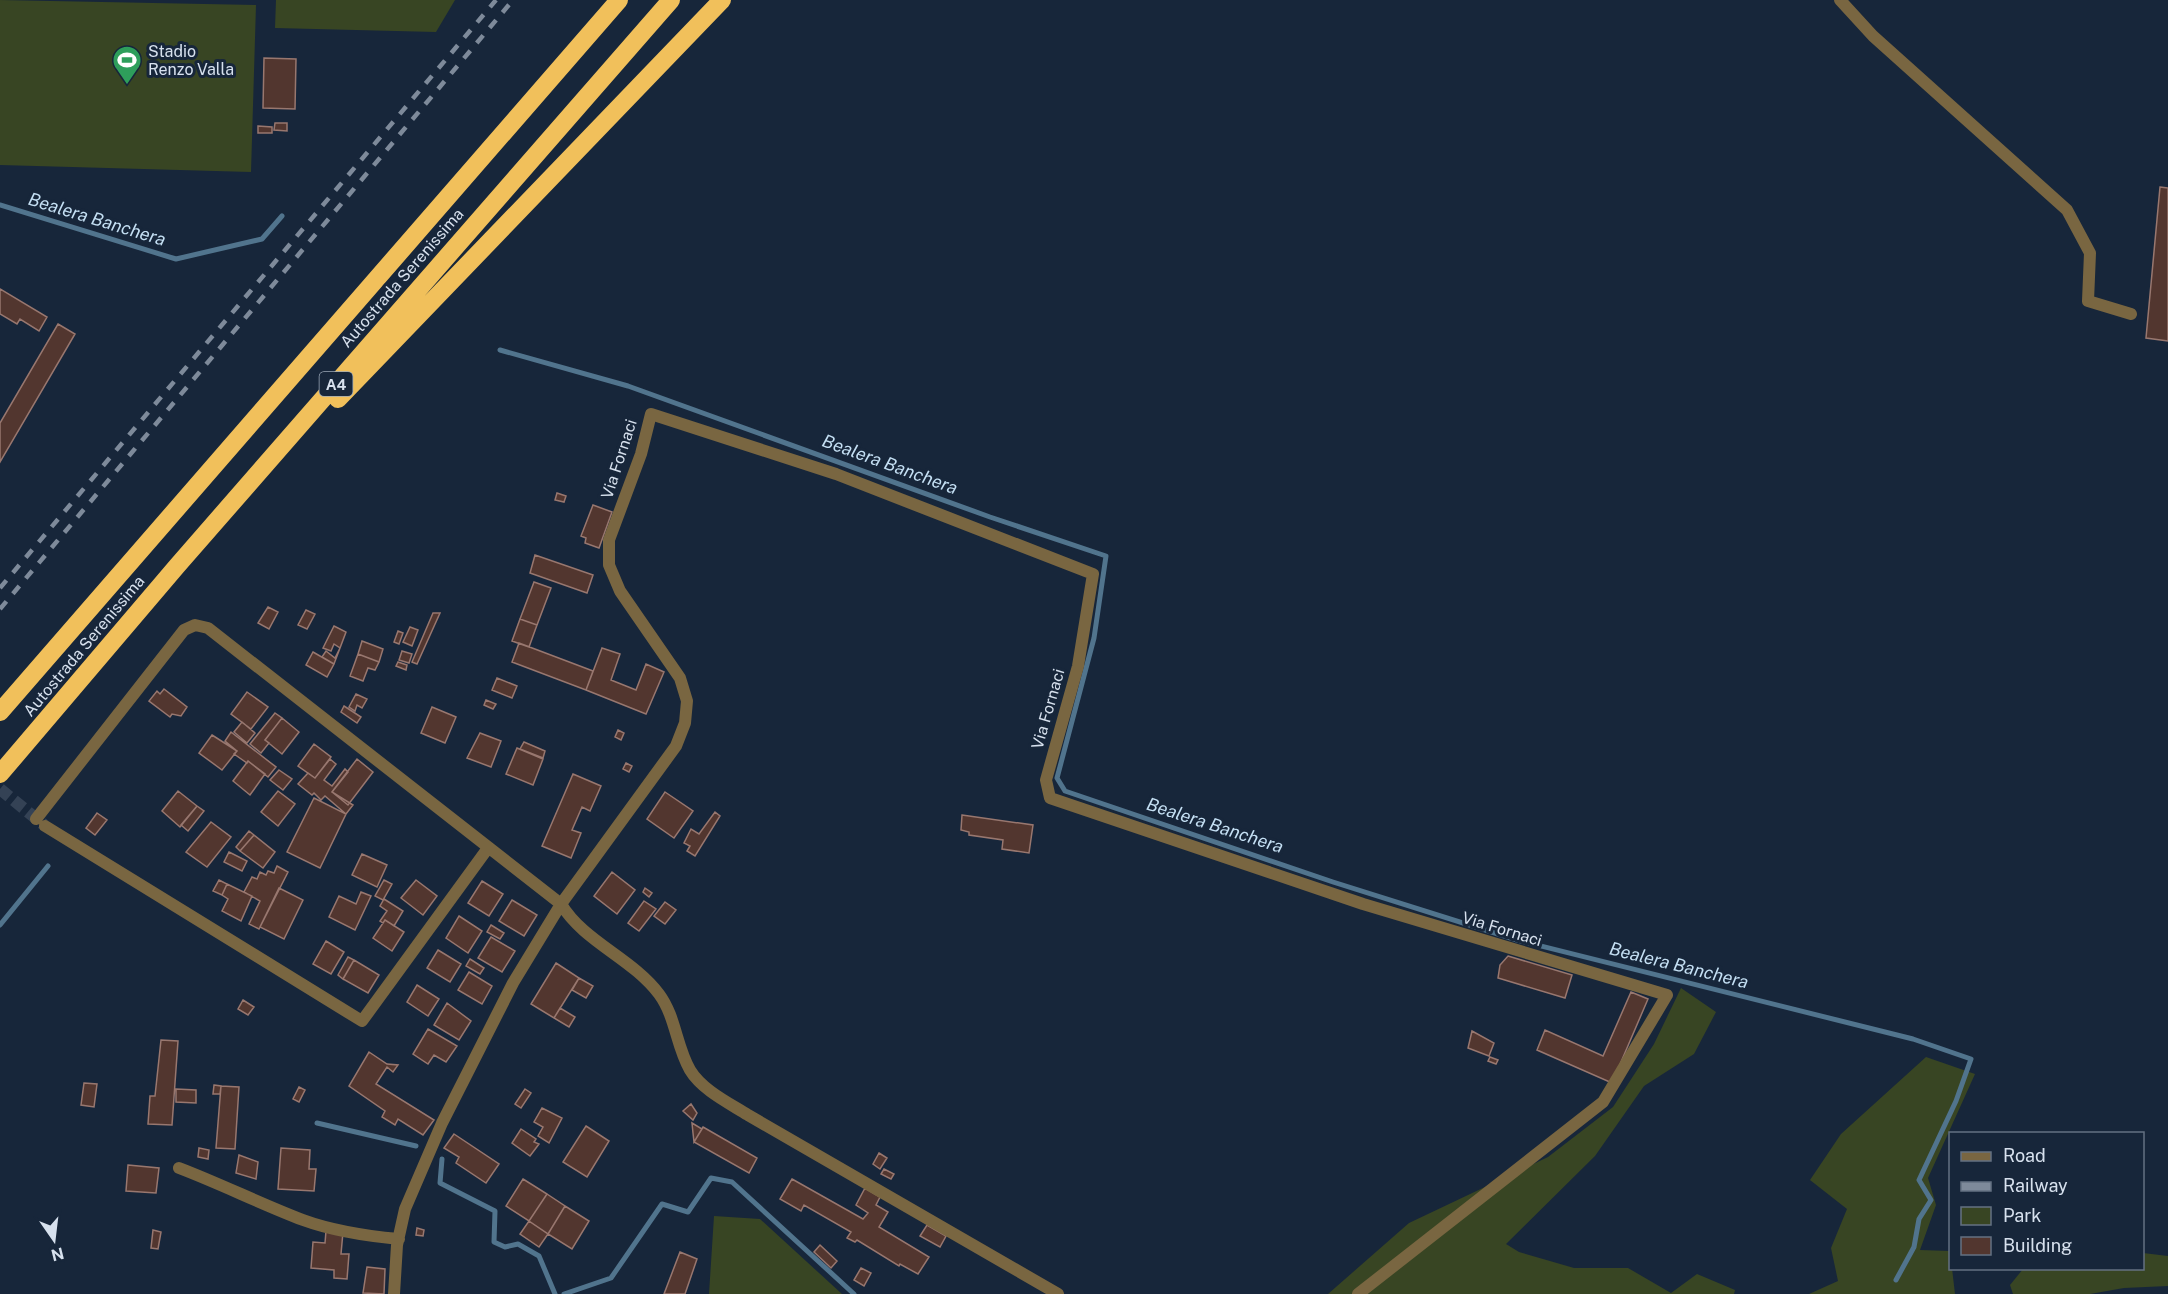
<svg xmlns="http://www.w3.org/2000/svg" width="2168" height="1294" font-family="'Public Sans',sans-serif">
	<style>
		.green { fill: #384523 }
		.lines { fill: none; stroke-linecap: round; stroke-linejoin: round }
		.stream { stroke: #51748d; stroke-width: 5 }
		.building { fill: #52362f; stroke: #98776f; stroke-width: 1.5 }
		.minor-tunnel { stroke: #344255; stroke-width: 12; stroke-dasharray: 12 6; stroke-linecap: butt }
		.minor { stroke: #796641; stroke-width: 12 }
		.motorway { stroke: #f1c05b; stroke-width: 18 }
		.rail { stroke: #7e8a9a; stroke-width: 4.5; stroke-dasharray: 10 10; stroke-linecap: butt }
		.labels { text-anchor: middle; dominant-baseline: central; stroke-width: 6; stroke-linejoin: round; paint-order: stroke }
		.shield { fill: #17263a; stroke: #9da9b8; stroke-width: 1.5 }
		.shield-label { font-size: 15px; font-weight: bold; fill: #d7e1ee }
		.poi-label { font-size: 16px; fill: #d7e1ee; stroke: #17263a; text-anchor: start }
		.street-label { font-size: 16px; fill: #d7e1ee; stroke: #17263a }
		.water-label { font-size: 18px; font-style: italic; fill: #c4dff3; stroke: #17263a }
	</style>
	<rect width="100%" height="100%" fill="#17263a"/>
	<path class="green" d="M0 0 256 5 251 172 0 165Z
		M276 0H455L436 32 275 28Z
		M1681 988 1716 1012 1694 1054 1644 1086 1595 1156 1506 1244 1519 1252 1574 1268H1628L1671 1293 1697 1274 1735 1290 1734 1294H1328L1409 1223 1548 1157 1613 1107 1654 1044Z
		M1926 1057 1975 1074 1928 1178 1936 1205 1920 1250 1950 1251 1955 1294H1809L1838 1281 1831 1248 1847 1209 1810 1180 1841 1134Z
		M714 1216 760 1219 842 1294H709Z
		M2143 1253 2168 1256V1286L2124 1288 2090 1294H2013L2010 1285 2023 1269 2142 1268Z"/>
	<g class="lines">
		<path class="stream" d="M0 205 176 259 262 239 282 216
			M500 350 628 386 990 517 1106 556 1094 638 1057 778 1065 791 1333 882 1517 940 1913 1039 1971 1059 1956 1101 1919 1180 1931 1200 1919 1219 1914 1247 1896 1280
			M0 925 48 866
			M317 1123 416 1146
			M442 1159 440 1183 495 1211 494 1242 505 1247 518 1244 539 1256 555 1294
			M564 1294 611 1278 662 1204 688 1212 711 1178 732 1182 854 1294"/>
	</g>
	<path class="building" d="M264 58 296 59 295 109 263 108Z
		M275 123H287V131L274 130Z
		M258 126 272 127V133H258Z
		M2160 187 2168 188V341L2146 338Z
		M0 289 47 317 39 331 20 319 17 324 0 314Z
		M58 324 75 334 0 462V423Z
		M557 493 566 496 564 502 555 500Z
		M593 505 612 512 599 548 585 543 586 538 581 536Z
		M535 555 593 575 587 593 530 573Z
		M534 582 551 588 537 625 520 619Z
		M268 607 278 612 269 629 258 623Z
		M306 610 315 614 307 629 298 625Z
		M433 613H440L417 664 412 662Z
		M520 619 537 625 529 647 512 641Z
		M334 626 346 632 334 664 322 657 326 651 335 658 340 648 334 644 331 651 323 648Z
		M410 627 418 630 412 646 403 642Z
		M398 631 403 633 399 644 394 642Z
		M362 641 383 649 379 662 358 654Z
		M519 643 593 671 586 690 512 662Z
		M602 648 620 654 611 680 636 690 646 664 664 672 646 714 586 690Z
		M402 651 412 654 409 663 399 660Z
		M313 652 334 664 327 677 306 665Z
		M358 654 379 662 375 670 368 668 363 681 350 676Z
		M398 662 407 665 406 670 396 666Z
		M497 678 517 686 512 698 492 690Z
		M164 689 187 707 181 716 172 714 170 717 149 701 157 691 160 694Z
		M247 692 268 707 251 729 231 714Z
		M356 694 367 699 362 708 357 705 355 711 349 707Z
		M486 700 496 704 493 709 484 705Z
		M344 706 361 717 357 723 341 712Z
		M432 707 456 717 445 743 421 733Z
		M275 713 282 718 265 740 269 743 261 753 250 744Z
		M282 718 299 732 282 754 265 740Z
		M242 722 255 733 247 743 234 732Z
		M618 730 624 733 621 740 615 737Z
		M231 732 276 767 268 777 248 761 247 763 234 754 237 751 225 741Z
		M480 733 501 741 491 767 467 758Z
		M212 735 237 751 222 770 199 753Z
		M524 742 545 751 543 758 520 749Z
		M314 744 331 757 315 778 298 766Z
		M517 748 543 759 533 785 506 774Z
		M330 759 336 764 324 780 332 786 345 769 348 772 332 792 353 805 346 814 325 796 321 800 314 793 312 795 298 784 308 773 315 778Z
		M357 759 373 772 348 805 332 792Z
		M248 761 265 774 250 795 233 781Z
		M626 763 632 766 629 772 623 769Z
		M279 770 292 779 283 790 270 780Z
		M573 774 601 786 590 811 582 807 572 830 581 833 571 858 542 846Z
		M178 791 197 806 180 827 162 811Z
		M278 791 295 804 278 826 261 812Z
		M665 792 693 811 674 838 647 819Z
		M314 798 346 814 320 868 287 852Z
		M197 806 204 811 188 831 181 825Z
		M715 812 720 816 695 856 687 851 690 846 684 843 691 829 699 834Z
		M97 813 107 820 95 835 86 828Z
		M962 815 1033 825 1029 853 1002 849 1003 840 969 835V832L961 830Z
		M211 822 231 837 207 867 186 852Z
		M249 831 254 835 240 851 236 847Z
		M254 835 275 852 263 868 240 851Z
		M229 852 247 861 242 871 224 862Z
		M362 854 387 865 377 887 352 875Z
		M277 866 288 872 259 929 249 924 260 901 244 892 252 877 257 879 260 872 266 875 268 871 274 873Z
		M612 872 635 890 617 914 594 896Z
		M219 880 227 884 222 895 213 891Z
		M384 880 392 884 383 900 375 896Z
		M416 880 437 896 423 915 401 898Z
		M482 881 503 894 489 916 468 903Z
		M227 884 252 896 241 921 222 911 228 899 222 895Z
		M279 888 303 900 284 939 260 927Z
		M645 888 652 893 649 897 643 892Z
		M361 892 371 896 355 930 329 917 339 896 356 904Z
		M384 899 403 911 394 926 385 920 383 923 380 921 387 911 380 906Z
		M512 900 537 915 524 936 499 921Z
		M644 901 656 909 639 931 628 923Z
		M665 902 676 910 665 924 654 916Z
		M459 916 482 931 468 953 446 938Z
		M385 920 404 932 392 951 373 938Z
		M491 925 504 933 500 939 487 932Z
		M491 937 515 951 502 972 478 958Z
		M326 941 344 952 331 974 313 964Z
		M438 950 461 964 450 982 427 968Z
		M1508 956 1572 975 1565 998 1498 978 1500 965Z
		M348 957 354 960 343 979 338 975Z
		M470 959 484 968 480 974 466 966Z
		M354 960 379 975 368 993 343 979Z
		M556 963 579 978 554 1018 531 1004Z
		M469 972 492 986 482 1004 458 990Z
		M579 978 593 986 586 998 572 990Z
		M417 985 439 999 428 1016 407 1002Z
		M1631 992 1648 999 1612 1083 1537 1050 1545 1030 1603 1056Z
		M243 1000 254 1007 248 1015 238 1009Z
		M447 1003 471 1021 459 1040 434 1025Z
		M560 1008 575 1017 569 1027 554 1018Z
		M428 1029 457 1046 446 1062 434 1055 428 1064 413 1054Z
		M1472 1031 1494 1043 1489 1056 1468 1048Z
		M161 1040 178 1041 172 1125 148 1124 150 1096H155Z
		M369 1052 387 1064 398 1065 393 1072 387 1067 376 1084 434 1120 423 1135 398 1119 395 1125 382 1117 385 1111 349 1086Z
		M1490 1057 1498 1060 1496 1064 1488 1061Z
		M84 1083 97 1084 94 1107 81 1105Z
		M214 1085 221 1086 220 1094H213Z
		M221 1086 239 1087 235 1149 216 1148Z
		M299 1087 305 1090 299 1102 293 1099Z
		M176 1089 196 1090V1103L176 1102Z
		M525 1089 531 1093 521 1108 515 1104Z
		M691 1104 697 1113 693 1120 683 1111Z
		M542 1108 562 1118 549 1143 538 1136 543 1127 534 1122Z
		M692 1123 702 1129 694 1142 693 1133Z
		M586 1126 609 1141 587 1177 563 1162Z
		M703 1127 757 1158 749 1173 694 1142Z
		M521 1129 536 1139 534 1142 539 1144 530 1156 512 1143Z
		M454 1134 499 1164 486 1183 456 1163 459 1157 444 1148Z
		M199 1148 209 1150 208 1159 198 1157Z
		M281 1148 310 1150 309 1169H316L314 1191 278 1189Z
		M879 1153 887 1158 880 1169 873 1164Z
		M239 1155 258 1162 256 1179 236 1173Z
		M128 1165 159 1168 156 1193 126 1191Z
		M884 1169 894 1174 891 1179 881 1174Z
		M523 1179 547 1194 529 1221 506 1206Z
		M792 1179 863 1219 868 1213 856 1205 865 1188 880 1197 876 1205 888 1212 879 1227 929 1257 918 1274 900 1264 899 1266 857 1240 855 1242 847 1238 851 1232 804 1205 801 1211 780 1199Z
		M547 1194 565 1206 548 1234 529 1221Z
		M565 1206 589 1221 572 1249 548 1234Z
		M529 1221 548 1234 539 1247 520 1234Z
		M927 1225 946 1236 940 1247 920 1236Z
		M417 1228 424 1230 423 1236 416 1235Z
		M153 1230 161 1232 158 1249 151 1248Z
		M326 1231 343 1232 341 1254H349L347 1279 334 1278V1270L311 1268 313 1242 325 1243Z
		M820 1245 837 1261 831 1268 814 1252Z
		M680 1252 697 1259 685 1294H664Z
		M367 1267 385 1269 384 1294 363 1293Z
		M861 1268 871 1273 864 1286 854 1280Z"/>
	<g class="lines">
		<path class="minor-tunnel" d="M0 789 44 825"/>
		<path class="minor" d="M1840 0 1873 36 2067 210 2090 253 2088 301 2131 314
			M36 819 184 630 195 625 208 628 561 904C584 942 632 958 659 994 676 1017 676 1046 690 1070 702 1090 729 1103 748 1115L1058 1294
			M45 826 362 1021 488 848
			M179 1168C221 1184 261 1204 303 1220 333 1231 367 1236 399 1239
			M394 1294 397 1245 405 1209 442 1123 513 983 561 904 676 746 685 723 687 701 680 678 620 591 609 565V540L641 454 651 414 836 474 1093 574 1078 666 1046 780 1050 798 1363 904 1667 995 1603 1102 1358 1294"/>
		<path class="motorway" d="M338 399 722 0
			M0 712 619 0
			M0 774 177 566 671 0"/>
		<path class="rail" d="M0 588 496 0
			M0 609 513 0"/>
	</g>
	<defs>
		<g id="stadium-pin" transform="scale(1.5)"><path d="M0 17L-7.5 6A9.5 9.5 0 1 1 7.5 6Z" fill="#2e9e5b" stroke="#17263a"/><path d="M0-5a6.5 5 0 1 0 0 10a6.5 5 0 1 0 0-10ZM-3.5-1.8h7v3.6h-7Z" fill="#fff"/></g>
	</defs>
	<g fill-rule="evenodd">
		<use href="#stadium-pin" x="127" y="60"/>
	</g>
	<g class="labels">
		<rect class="shield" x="319.5" y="372" width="33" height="24" rx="4.5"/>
		<g class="shield-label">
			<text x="336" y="384">A4</text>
		</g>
		<g class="poi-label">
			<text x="148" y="51">Stadio<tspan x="148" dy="18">Renzo Valla</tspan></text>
		</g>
		<g class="street-label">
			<text transform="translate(402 278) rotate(-49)">Autostrada Serenissima</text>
			<text transform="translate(619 459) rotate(-72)">Via Fornaci</text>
			<text transform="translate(84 646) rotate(-50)">Autostrada Serenissima</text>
			<text transform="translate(1048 709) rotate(-74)">Via Fornaci</text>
			<text transform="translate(1502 929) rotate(17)">Via Fornaci</text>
		</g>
		<g class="water-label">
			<text transform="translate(97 219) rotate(17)">Bealera Banchera</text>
			<text transform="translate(890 464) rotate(20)">Bealera Banchera</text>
			<text transform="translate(1215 825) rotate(18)">Bealera Banchera</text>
			<text transform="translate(1679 965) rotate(14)">Bealera Banchera</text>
		</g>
	</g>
	<rect x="1949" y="1132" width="195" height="138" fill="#17263a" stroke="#647182" stroke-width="1.5"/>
	<rect x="1961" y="1152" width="30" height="9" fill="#796641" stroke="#647182" stroke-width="1.5"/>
	<text x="2003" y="1162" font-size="18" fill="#d7e1ee">Road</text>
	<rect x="1961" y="1182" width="30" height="9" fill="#7e8a9a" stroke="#647182" stroke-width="1.5"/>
	<text x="2003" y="1192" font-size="18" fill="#d7e1ee">Railway</text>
	<rect x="1961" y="1207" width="30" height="18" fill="#384523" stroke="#647182" stroke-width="1.5"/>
	<text x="2003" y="1222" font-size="18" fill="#d7e1ee">Park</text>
	<rect x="1961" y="1237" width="30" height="18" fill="#52362f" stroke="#647182" stroke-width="1.5"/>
	<text x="2003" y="1252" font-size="18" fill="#d7e1ee">Building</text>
	<g transform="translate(54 1240) rotate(166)" stroke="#17263a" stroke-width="4.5" paint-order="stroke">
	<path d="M0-4.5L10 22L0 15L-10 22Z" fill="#d7e1ee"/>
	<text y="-9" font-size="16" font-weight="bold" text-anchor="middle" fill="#d7e1ee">N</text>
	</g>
</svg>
